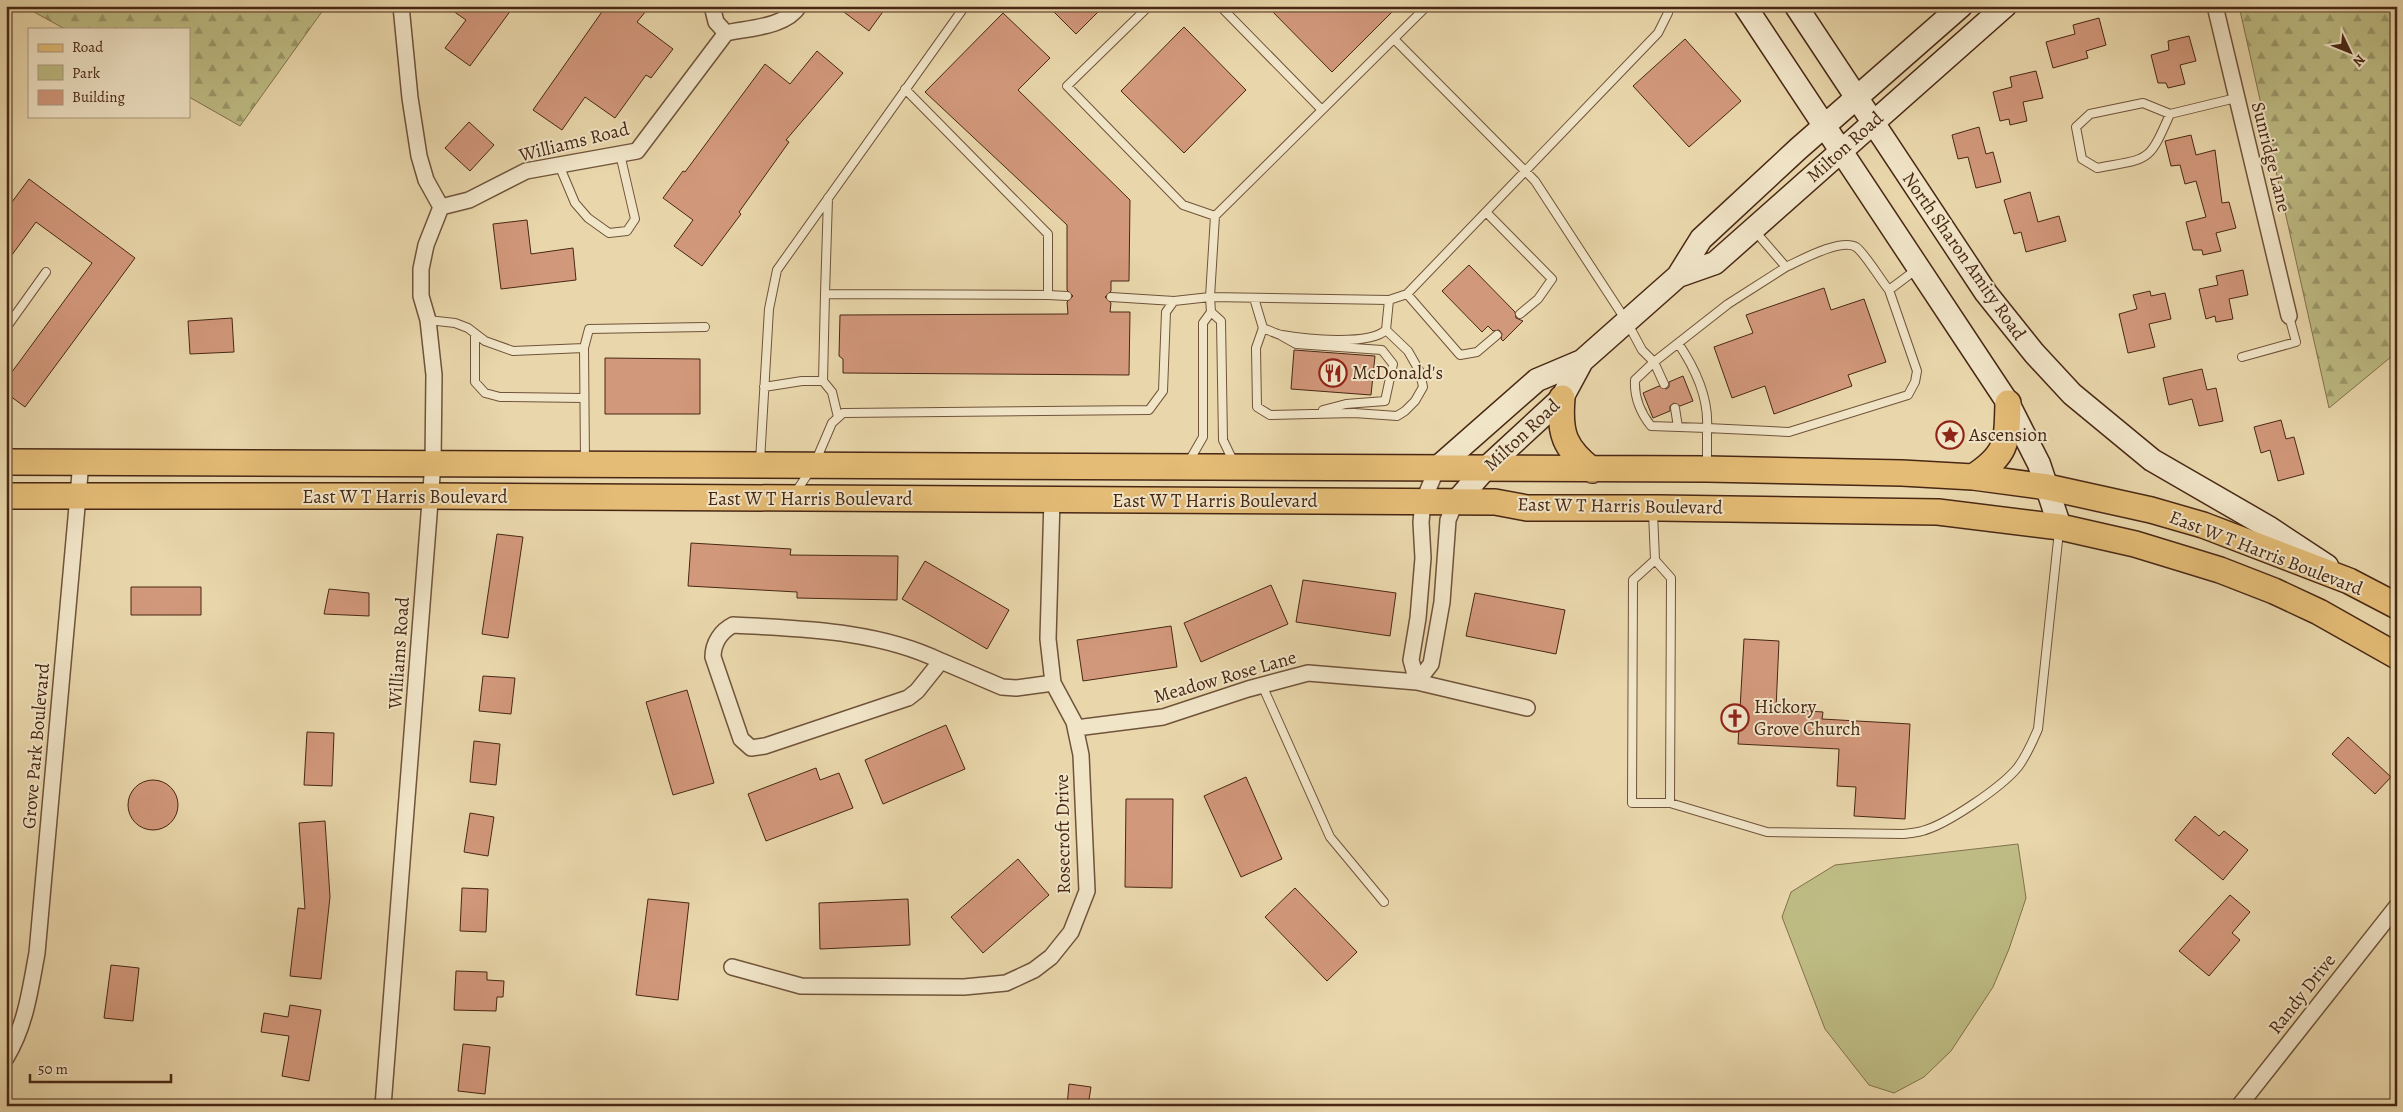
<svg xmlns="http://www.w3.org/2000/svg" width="2403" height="1112" font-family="Alegreya,serif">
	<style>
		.forest { fill: url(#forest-firs); stroke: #83724c }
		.park { fill: #bebc84; stroke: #83724c }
		.building { fill: #d2987b; stroke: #482714 }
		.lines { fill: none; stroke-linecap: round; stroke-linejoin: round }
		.lane-casing { stroke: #70533a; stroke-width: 10 }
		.street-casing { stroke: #70533a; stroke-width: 18 }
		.secondary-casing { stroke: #482714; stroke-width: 25 }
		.primary-casing { stroke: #482714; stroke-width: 28 }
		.lane { stroke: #f1e5c8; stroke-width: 8 }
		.street { stroke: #f1e5c8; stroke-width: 15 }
		.secondary { stroke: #f1e5c8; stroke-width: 22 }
		.primary { stroke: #e4bc76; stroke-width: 25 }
		.labels { text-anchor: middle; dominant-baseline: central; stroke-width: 4; stroke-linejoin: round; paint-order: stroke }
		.street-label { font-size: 19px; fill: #482714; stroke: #f1e5c8 }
		.poi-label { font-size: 19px; fill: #482714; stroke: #f1e5c8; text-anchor: start }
	</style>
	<defs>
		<pattern id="forest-firs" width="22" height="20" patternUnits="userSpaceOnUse" patternTransform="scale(1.25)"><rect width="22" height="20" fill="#bebc84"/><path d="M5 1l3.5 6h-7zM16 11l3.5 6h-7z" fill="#9c996b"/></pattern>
	</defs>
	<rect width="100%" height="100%" fill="#e9d7ab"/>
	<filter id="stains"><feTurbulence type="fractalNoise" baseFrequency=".004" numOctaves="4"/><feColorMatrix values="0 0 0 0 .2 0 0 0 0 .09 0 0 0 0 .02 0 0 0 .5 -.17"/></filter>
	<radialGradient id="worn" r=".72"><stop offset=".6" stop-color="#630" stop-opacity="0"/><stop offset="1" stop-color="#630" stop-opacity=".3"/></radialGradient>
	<path class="forest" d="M23 6H326L240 126 189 97V29H65Z
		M2239 6H2397V352L2329 408Z"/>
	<path class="park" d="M2018 844 2026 898 2009 949 1993 987 1951 1051 1924 1077 1894 1093 1869 1085 1825 1029 1782 917 1791 892 1835 865Z"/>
	<path class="building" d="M446 6H514L470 66 445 48 466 20Z
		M606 6H650L637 22 673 49 651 78 646 75 615 118 585 97 562 130 533 110Z
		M836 6H887L869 31Z
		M1048 6H1104L1076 34Z
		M1267 6H1398L1332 72Z
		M1003 13 1050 58 1018 90 1130 200 1129 281H1111V291L1105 297 1111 303 1110 312H1130L1129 375 843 373V359L839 356 840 315 1068 314 1067 302 1073 296 1067 290V225L925 92Z
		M2099 18 2106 45 2086 51 2088 58 2053 68 2046 42 2075 34 2073 25Z
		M1184 27 1246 90 1184 153 1121 91Z
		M2189 36 2196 61 2180 65 2185 84 2168 88 2166 83H2158L2151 55 2169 50 2168 41Z
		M1685 39 1741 101 1689 147 1633 86Z
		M817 51 843 73 786 140 789 142 739 212 741 214 702 266 674 246 693 220 663 198 683 171 685 172 765 64 790 84Z
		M2036 71 2043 98 2023 102 2027 121 2010 125 2009 119 2000 121 1993 92 2012 87 2010 77Z
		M469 122 494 145 470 171 445 148Z
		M1979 127 1986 154 1993 152 2001 182 1976 188 1968 157 1958 159 1952 135Z
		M2191 135 2196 155 2215 150 2222 203 2229 202 2236 228 2216 233 2221 251 2203 255 2202 250H2193L2186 222 2206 217 2196 181 2185 184 2180 165 2171 166 2165 141Z
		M29 179 135 258 25 407 6 393V380L92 263 36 222 6 263V210Z
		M2030 192 2038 222 2059 216 2066 241 2026 252 2021 232 2014 234 2004 200Z
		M527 220 531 254 573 248 576 280 501 289 493 224Z
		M1469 265 1515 312 1516 318 1523 321 1503 341 1501 339 1502 334 1499 330 1493 331 1488 326 1482 332 1442 291Z
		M2243 270 2248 295 2229 299 2233 319 2216 322 2215 316 2206 319 2199 289 2218 285 2216 276Z
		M1824 288 1831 310 1864 299 1886 362 1848 375 1852 386 1774 414 1765 386 1732 398 1714 347 1753 333 1746 315Z
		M2150 291 2151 296 2165 293 2171 319 2149 324 2155 347 2128 353 2119 314 2137 309 2133 295Z
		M232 318 234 352 190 354 188 321Z
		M1294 350 1375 356 1371 395 1291 389Z
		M605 358 700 359V414H605Z
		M2202 369 2207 390 2216 388 2223 421 2199 426 2192 399 2169 405 2163 378Z
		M1683 376 1693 401 1680 406 1674 403 1670 406V411L1653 418 1643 393 1659 386 1666 389 1669 387V382Z
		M2281 420 2286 439 2294 437 2304 474 2278 481 2270 450 2261 453 2254 427Z
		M497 534 523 537 508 638 482 634Z
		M691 543 791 549 790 555 898 556 897 600 797 598V592L688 586Z
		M925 561 1009 610 987 649 902 599Z
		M1303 580 1396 593 1390 636 1296 622Z
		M1271 585 1288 624 1201 662 1184 623Z
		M131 587H201V615H131Z
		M329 589 369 593V616L324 614Z
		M1475 593 1565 610 1556 654 1466 636Z
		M1171 626 1177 667 1083 681 1077 640Z
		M1744 639 1779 641 1776 709 1823 712 1822 719 1910 724 1905 819 1854 816 1856 787 1837 786 1839 749 1738 744Z
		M483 676 515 678 511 714 479 711Z
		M687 690 714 783 673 795 646 702Z
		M946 725 965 769 883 804 865 760Z
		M307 732 334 733 332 786 304 785Z
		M2348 737 2391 777 2375 794 2332 754Z
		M474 741 500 744 496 785 470 782Z
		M816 768 820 780 839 773 853 808 766 841 748 794Z
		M1246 777 1282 859 1241 877 1204 796Z
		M128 805a25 25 0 1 1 50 0a25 25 0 1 1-50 0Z
		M1126 799H1173L1172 888 1125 887Z
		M470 813 494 817 488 856 464 852Z
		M2195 816 2219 836 2224 831 2248 850 2223 880 2175 840Z
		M325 821 330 897 321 979 290 976 298 908 305 909 299 823Z
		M1018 859 1049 895 983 953 951 917Z
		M462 888 488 889 486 932 460 931Z
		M1295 888 1357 952 1327 981 1265 917Z
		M2230 895 2250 912 2232 933 2240 940 2209 976 2179 951Z
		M648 899 689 903 678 1000 636 995Z
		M908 899 910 945 820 949 819 903Z
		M111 965 139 968 133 1021 104 1018Z
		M456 971 487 972V980L504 981 503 997H497L496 1011 454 1010Z
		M290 1005 321 1010 309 1081 282 1076 289 1036 261 1032 264 1013 288 1017Z
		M463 1044 490 1047 485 1094 458 1091Z
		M1069 1084 1091 1087 1088 1106H1067Z"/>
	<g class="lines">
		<g class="lane-casing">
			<path id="lane" d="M1149 6 1067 86 1183 205 1215 216
				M1220 6 1322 110
				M1394 39 1535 181 1627 322 1642 350 1654 362 1728 304 1786 267
				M2170 114C2148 164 2150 158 2097 168L2082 159 2076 127 2090 114 2143 103 2170 114 2236 98
				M559 165 575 203 588 218 609 233 627 231 635 219 620 154
				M828 198 825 294 1048 295V234L905 89
				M1486 212 1552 279 1538 299 1520 314
				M1754 230 1786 267C1801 260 1841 238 1856 247 1864 252 1882 282 1889 290
				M1407 294 1460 355 1477 352 1497 335
				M1048 295 1067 296
				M1111 297 1174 301
				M1254 298 1263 328 1256 348 1257 407 1270 415 1354 413 1397 416 1405 411 1415 401 1423 387 1420 372 1408 351 1386 330
				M428 320 455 323 468 328 485 341 513 351 584 348
				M6 328 46 272
				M1263 328C1269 330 1275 334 1282 335 1305 339 1369 346 1386 330L1389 300
				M475 334V382L485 393 500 397 584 398
				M1280 335 1296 344 1382 350 1393 364 1385 401 1346 404 1323 410
				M2242 357 2296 342 2289 316
				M823 381 825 294
				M1664 384 1654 362 1635 380C1634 398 1640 412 1651 426L1707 428C1709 398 1695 368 1678 343
				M764 387 802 381H823L832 392 838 417
				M1675 408 1678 427
				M760 461 769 309 777 270 965 6
				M585 462 584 348 589 329 705 327
				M1188 463 1203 437V323L1211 312
				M1234 463 1223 440 1221 321 1211 312 1210 297 1389 300 1407 294 1658 33 1668 13 1665 6
				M1707 465V428L1789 432 1908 395 1915 382 1917 371 1889 290 1917 269
				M795 493 814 465 832 423 843 413 1149 410 1163 391 1166 312 1174 301 1210 297 1215 216 1427 6
				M1653 512 1655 560 1671 578 1670 803 1767 832 1903 834C1909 833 1916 833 1922 831 1946 825 2002 787 2018 767 2027 755 2032 743 2038 729L2059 531
				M1655 560 1633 580 1632 803H1670
				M1262 685 1330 837 1384 902"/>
		</g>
		<g class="street-casing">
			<path id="street" d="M401 6 410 98 419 156 426 180 441 207
				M712 6 716 22 726 33
				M2215 6 2289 316
				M733 625C803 629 877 630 941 661L917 691 908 698 765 746 751 748 741 739 713 657C713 643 721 631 733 625Z
				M941 661 1002 687 1016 688 1053 683
				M1417 682 1411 660 1418 618 1423 558 1421 522 1423 502 1437 468
				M1417 682 1431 664 1442 602 1448 520 1455 503
				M1076 728 1163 717 1248 689 1308 673 1417 682 1527 708
				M732 967 801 986 964 987 1006 983 1034 970 1051 957 1071 932 1087 891 1081 755 1074 722 1053 683 1048 639 1052 499
				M6 1058C26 1025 30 990 37 953L81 462
				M383 1106 433 463 434 375 428 320 421 296V269L426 245 441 207 469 200 526 171 637 151 726 33C749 28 786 27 799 6
				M2239 1106 2397 906"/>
		</g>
		<g class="secondary-casing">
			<path id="secondary" d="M1745 6 2008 403 2039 464 2060 527
				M1796 6 1986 293 2034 353 2072 394 2152 460 2268 527 2327 566
				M1678 276 1715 263 2005 6
				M1437 468 1537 380 1582 361 1678 276 1701 239 1798 149 1961 6
				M1455 503 1485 469 1562 398 1582 361"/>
		</g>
		<g class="primary-casing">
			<path id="primary" d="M1562 398C1559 433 1564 448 1592 470
				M6 462 1707 469 1902 473 1973 477 2047 487 2151 510 2203 525 2349 581 2397 606
				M1973 477C2008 454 2007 442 2008 403
				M6 496H431L1495 502 1527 508H1659L1938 512 2060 527 2135 544 2220 570 2274 591 2319 612 2397 656"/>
		</g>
		<use href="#lane" class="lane"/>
		<use href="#street" class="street"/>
		<use href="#secondary" class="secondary"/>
		<use href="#primary" class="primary"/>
	</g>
	<defs>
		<g id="restaurant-ring" transform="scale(1.4375)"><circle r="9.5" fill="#f1e5c8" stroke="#8f2418" stroke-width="1.5"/><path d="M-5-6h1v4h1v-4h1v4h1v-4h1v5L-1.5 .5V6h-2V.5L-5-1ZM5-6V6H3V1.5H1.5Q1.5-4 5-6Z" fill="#8f2418"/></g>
		<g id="sight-ring" transform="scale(1.4375)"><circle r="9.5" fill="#f1e5c8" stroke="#8f2418" stroke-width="1.5"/><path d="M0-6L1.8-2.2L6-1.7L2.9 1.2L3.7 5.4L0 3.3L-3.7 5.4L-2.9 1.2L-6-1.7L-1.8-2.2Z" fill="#8f2418"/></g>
		<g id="church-ring" transform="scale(1.4375)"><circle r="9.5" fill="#f1e5c8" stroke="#8f2418" stroke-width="1.5"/><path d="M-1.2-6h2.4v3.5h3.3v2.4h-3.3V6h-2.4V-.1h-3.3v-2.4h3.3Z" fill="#8f2418"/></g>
	</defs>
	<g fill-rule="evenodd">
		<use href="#restaurant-ring" x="1333" y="373"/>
		<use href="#sight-ring" x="1950" y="435"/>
		<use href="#church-ring" x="1735" y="718"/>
	</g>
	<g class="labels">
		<g class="street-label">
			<text transform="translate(574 142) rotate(-14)">Williams Road</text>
			<text transform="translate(1845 147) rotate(-42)">Milton Road</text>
			<text transform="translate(2271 157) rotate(76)">Sunridge Lane</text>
			<text transform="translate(1964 256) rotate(55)">North Sharon Amity Road</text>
			<text transform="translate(1522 435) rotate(-43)">Milton Road</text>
			<text x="405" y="497">East W T Harris Boulevard</text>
			<text x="810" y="499">East W T Harris Boulevard</text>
			<text x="1215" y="501">East W T Harris Boulevard</text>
			<text transform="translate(1620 506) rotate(1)">East W T Harris Boulevard</text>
			<text transform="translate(2266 553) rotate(21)">East W T Harris Boulevard</text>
			<text transform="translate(399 653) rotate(-86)">Williams Road</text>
			<text transform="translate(1225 677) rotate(-16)">Meadow Rose Lane</text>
			<text transform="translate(36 746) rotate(-85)">Grove Park Boulevard</text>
			<text transform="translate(1063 834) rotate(-91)">Rosecroft Drive</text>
			<text transform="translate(2302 994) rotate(-52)">Randy Drive</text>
		</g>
		<g class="poi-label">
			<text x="1352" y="373">McDonald's</text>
			<text x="1969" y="435">Ascension</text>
			<text x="1754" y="707">Hickory<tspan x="1754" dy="22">Grove Church</tspan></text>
		</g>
	</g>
	<rect width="2403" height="1112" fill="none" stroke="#e9d7ab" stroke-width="25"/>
	<rect x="8" y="8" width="2388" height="1097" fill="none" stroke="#482714" stroke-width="2.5"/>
	<rect x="12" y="12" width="2378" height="1087" fill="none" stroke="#482714"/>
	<rect x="28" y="28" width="162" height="90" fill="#f1e5c8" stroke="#ad9980"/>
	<rect x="38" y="44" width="25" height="8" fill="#e4bc76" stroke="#ad9980"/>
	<text x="72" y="52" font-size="15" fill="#482714">Road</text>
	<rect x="38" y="65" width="25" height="15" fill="#bebc84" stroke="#ad9980"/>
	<text x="72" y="78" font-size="15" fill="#482714">Park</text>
	<rect x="38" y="90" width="25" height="15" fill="#d2987b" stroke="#ad9980"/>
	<text x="72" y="102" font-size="15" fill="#482714">Building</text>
	<g transform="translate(2350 52) rotate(133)" stroke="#f1e5c8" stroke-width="4" paint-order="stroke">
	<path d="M0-4L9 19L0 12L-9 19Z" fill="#482714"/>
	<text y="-8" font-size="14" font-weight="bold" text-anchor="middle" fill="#482714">N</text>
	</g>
	<path d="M30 1074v8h141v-8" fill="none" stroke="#482714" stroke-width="2.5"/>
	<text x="38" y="1074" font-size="15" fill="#482714" stroke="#f1e5c8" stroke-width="4" paint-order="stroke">50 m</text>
	<rect width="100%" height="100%" filter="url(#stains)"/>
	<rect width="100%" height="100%" fill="url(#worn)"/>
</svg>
